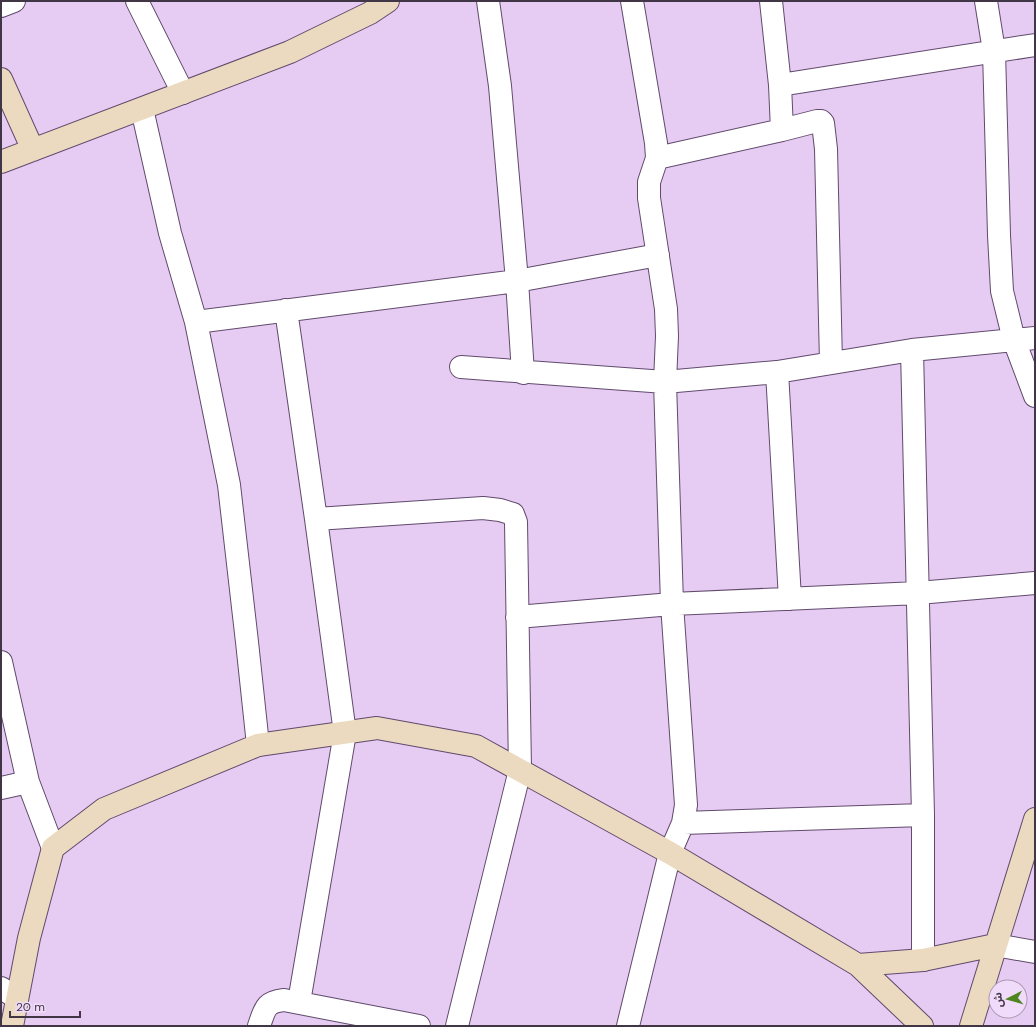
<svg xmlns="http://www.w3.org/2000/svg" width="1036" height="1027" font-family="'DM Sans','Noto Sans Arabic',sans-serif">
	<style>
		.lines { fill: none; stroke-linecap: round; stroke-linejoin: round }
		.street-casing { stroke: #614a6c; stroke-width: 24 }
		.secondary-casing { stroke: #614a6c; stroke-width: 24 }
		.street { stroke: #fff; stroke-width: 22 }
		.secondary { stroke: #ebdabf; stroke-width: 22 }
	</style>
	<rect width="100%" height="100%" fill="#e6ccf3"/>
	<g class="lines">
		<g class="street-casing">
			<path id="street" d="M137 1 183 93
				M488 1 500 86 517 281 523 373
				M986 1 994 51 999 235 1002 291 1014 340 1035 396
				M1 6 14 1
				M780 85 1035 45
				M142 109 170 233 196 322 229 485 247 642 258 745
				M782 130 817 121H821L823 123 826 149 831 363
				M657 158 782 130 780 85 771 1
				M286 310 316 519 345 733 299 1002
				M196 322 517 281 658 255
				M912 350 923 815V960
				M461 367 665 382 777 372 912 350 1035 338
				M777 372 790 599
				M316 519 483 508 500 510 513 514 516 522 520 770 457 1026
				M517 617 672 604 918 593 1035 583
				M1 662 28 782 53 848
				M1 788 28 782
				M683 823 923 815
				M995 945 1035 952
				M1 988 17 998
				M259 1026C265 1009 265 1002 284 1000L419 1026
				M628 1026 670 853 683 823 686 805 672 604 665 382 667 336 666 309 649 198V182L657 158 656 143 632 1"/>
		</g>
		<g class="secondary-casing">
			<path id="secondary" d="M1 79 33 150
				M1 162 290 52 370 13 388 1
				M858 965 923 960 995 945
				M12 1026 29 938 53 848 104 809 258 745 377 728 476 746 670 853 858 965 922 1026
				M971 1026 1035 819"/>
		</g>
		<use href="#street" class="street"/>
		<use href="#secondary" class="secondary"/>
	</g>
	<rect width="1036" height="1027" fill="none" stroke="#403645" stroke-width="4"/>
	<g transform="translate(1008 999) rotate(264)"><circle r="19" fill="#f0dbfb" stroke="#aa99b2"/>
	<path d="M0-3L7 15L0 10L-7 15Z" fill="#4d8620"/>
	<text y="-6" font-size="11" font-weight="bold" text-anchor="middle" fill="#403645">ش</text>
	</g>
	<path d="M10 1011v6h70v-6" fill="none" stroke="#403645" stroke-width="2"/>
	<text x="16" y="1011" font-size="12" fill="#403645" stroke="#f0dbfb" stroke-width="3" paint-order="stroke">20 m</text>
</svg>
